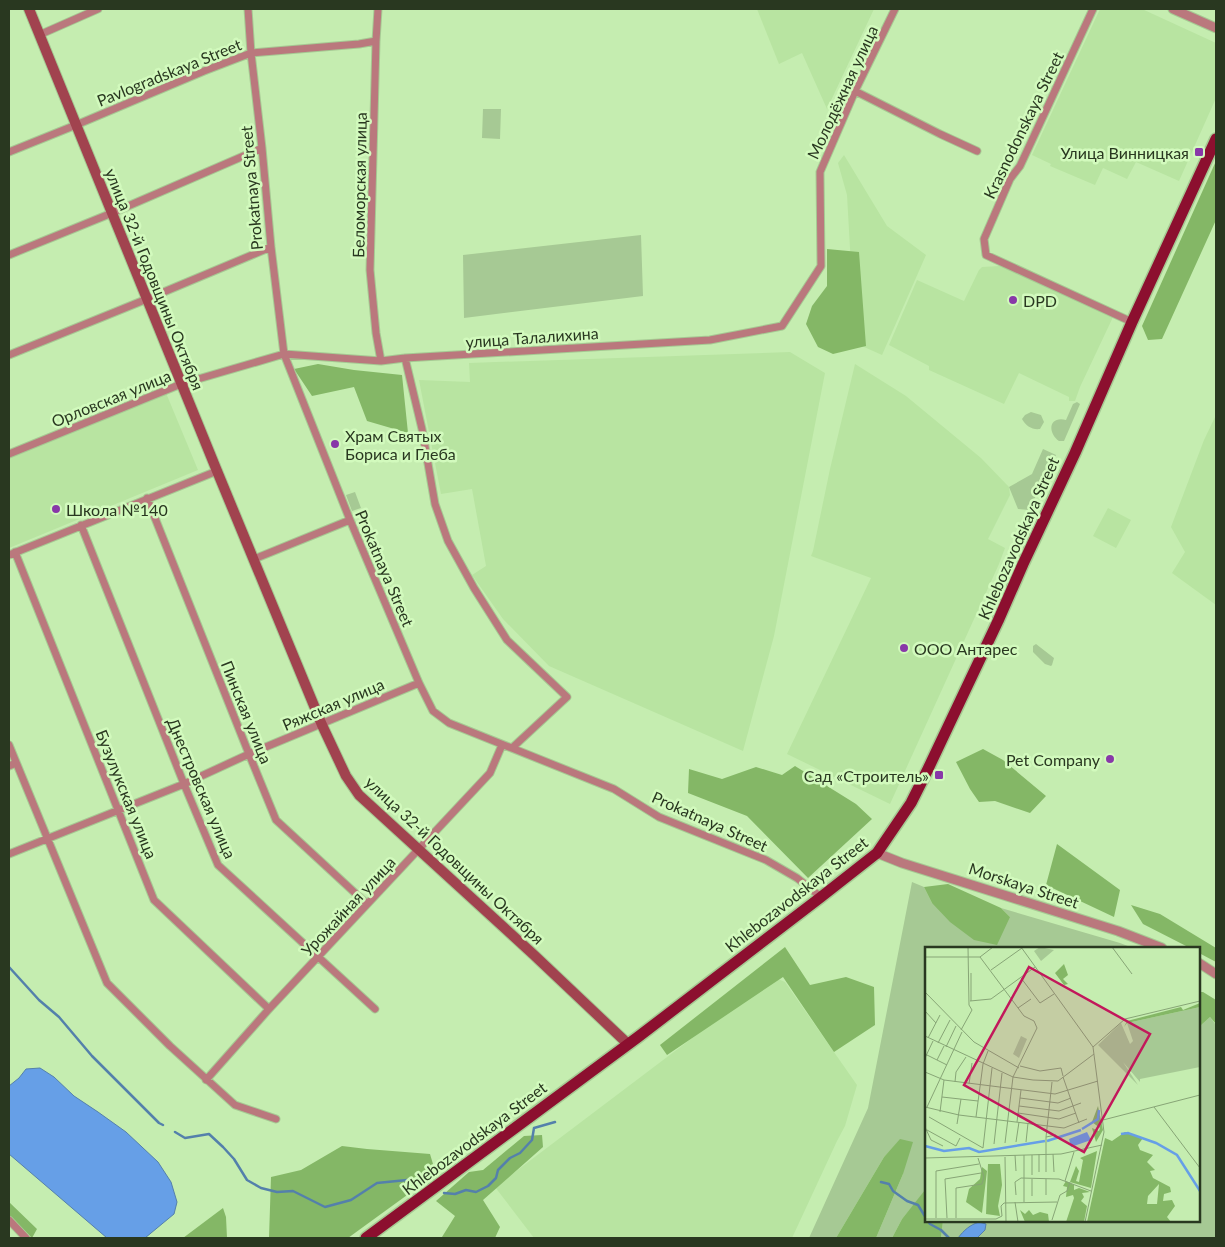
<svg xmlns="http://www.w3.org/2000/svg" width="1225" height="1247" font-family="Lato,sans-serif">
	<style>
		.built { fill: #b8e4a1 }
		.green { fill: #a6c994 }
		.forest { fill: #84b766 }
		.water { fill: #669fe7; stroke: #5480ab }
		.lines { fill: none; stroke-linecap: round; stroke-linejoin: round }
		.stream { stroke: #5480ab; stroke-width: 2.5 }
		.minor-casing { stroke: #a6c993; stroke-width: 9 }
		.tertiary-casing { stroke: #a6c993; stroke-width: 11 }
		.secondary-casing { stroke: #a6c993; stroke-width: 12 }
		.primary-casing { stroke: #a6c993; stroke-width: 14 }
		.minor { stroke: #ba787d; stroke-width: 7 }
		.tertiary { stroke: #ba787d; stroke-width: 9 }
		.secondary { stroke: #a1434f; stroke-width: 10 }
		.primary { stroke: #8c0f2f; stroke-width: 11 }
		.poi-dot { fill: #8838a8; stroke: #d2fabd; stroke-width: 2 }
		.labels { text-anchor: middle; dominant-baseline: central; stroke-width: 5; stroke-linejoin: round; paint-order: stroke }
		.street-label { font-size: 16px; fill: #293820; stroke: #d2fabd }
		.poi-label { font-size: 16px; fill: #293820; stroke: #d2fabd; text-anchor: start }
		.inset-river { fill: none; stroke: #669fe7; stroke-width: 2.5 }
		.inset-road { fill: none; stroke: #87a576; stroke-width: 1 }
		.view { fill: #c2185b; fill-opacity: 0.15; stroke: #c2185b; stroke-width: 2.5 }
		.inset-edge { fill: none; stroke: #293820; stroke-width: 2.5 }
	</style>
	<rect width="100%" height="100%" fill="#c5edb0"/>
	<path class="built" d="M757 9H874L827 109 802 53 779 64Z
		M1100 9H1142L1216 43V98L1179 181 1136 162 1127 179 1103 168 1095 185 1050 166 1051 164 1032 155Z
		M844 155 887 226 926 255 882 355 853 342 850 248 847 195 838 163Z
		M1000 266 1113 317 1080 387 1075 401H1069V397L1019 373 1004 404 929 370V366L889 345 917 280 964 301 979 270 982 267Z
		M790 352 825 373 774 636 743 751 549 666 503 619 472 575 486 566 472 489 441 494 419 380 470 382 469 363Z
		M855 364 906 396 981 458 1009 487 1010 495 988 539 1005 548 999 564 890 804 787 754 871 578 811 556 813 551 830 469Z
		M166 393 198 470 9 548V457Z
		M1216 415V605L1172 573 1185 552 1171 527 1204 440Z
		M1108 508 1131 520 1116 548 1093 536Z
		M773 977 785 982 857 1085 845 1126 837 1141 792 1238H534L495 1187Z"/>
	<path class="green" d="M483 109H501L500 139 482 138Z
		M641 235 643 296 464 318 463 255Z
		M1077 402 1080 404 1064 441H1059C1047 432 1049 416 1066 420L1073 404Z
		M1031 412 1041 415 1044 422 1040 429C1032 430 1026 426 1022 419L1025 415Z
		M1043 449 1056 455 1029 510 1018 509 1009 487 1032 474Z
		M355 492 361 508 352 511 346 495Z
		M1036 644 1054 658 1052 665 1051 666 1045 664 1033 652V646Z
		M912 882 924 887 932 903 1010 917 1001 908 1120 943 1133 948H926V1190L902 1219 892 1238H876L903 1174 900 1140 884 1157 836 1238H809L868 1108Z
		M1210 1017 1216 1025V1238H941L943 1221H1199V1027Z"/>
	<path class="forest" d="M1216 161V220L1162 339 1148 340 1142 326Z
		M827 249 859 252 866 346 833 354 818 347 806 324 812 306 827 286Z
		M318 364 354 370 402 375 408 433 367 421 354 387 312 396 294 369Z
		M983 749 1003 760 1046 796 1030 813 995 801 979 802 970 789 956 762Z
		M795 766 856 804 872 819 808 878 747 816 688 793 689 769 722 779 756 767 782 775Z
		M1057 844 1120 890 1114 917 1046 885Z
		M948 884 1001 908 1010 917 997 945 974 940 950 922 932 903 924 887Z
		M1131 905 1160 914 1216 948V962L1199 953V948H1190L1143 924Z
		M785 947 810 985 846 977 874 987 875 1025 834 1052 783 977 667 1055 660 1045Z
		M1199 992H1203L1216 1000V1024L1210 1017 1199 1027Z
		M542 1135 543 1147 483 1200 500 1227 495 1238H439L442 1237 455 1216 436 1201 469 1172 483 1170 524 1136Z
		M900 1139 913 1142 903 1174 876 1238H836L884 1157Z
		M342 1146 367 1149 430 1154 436 1174 348 1238H269L271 1177 301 1170Z
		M925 1190H926V1221H943L941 1238H892L902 1219Z
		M9 1202 37 1229 32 1238 9 1215Z
		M223 1208 226 1217 227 1238H183Z"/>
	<path class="water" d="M40 1068 54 1077 74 1096 98 1112 126 1132 158 1162 171 1182 177 1202 174 1214 145 1238H107L9 1154V1086L19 1078 26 1069Z
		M979 1222 986 1224 985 1230 977 1238H958C964 1230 970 1225 979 1222Z"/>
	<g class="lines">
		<path class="stream" d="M9 967 39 1000 59 1017 92 1056 159 1123 163 1125
			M175 1132 185 1138 209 1134 223 1147 234 1159 247 1180 261 1188 277 1192 293 1191 325 1207 351 1200 377 1183 407 1180
			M881 1182 889 1184 893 1191 907 1201 918 1205 926 1218
			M444 1193 455 1194 466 1190 476 1192 488 1186 496 1178 498 1170 510 1158 520 1153 532 1140 534 1128 555 1122
			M928 1221 930 1224 941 1230 949 1238"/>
		<g class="minor-casing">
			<path id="minor" d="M248 9 251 53 262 148 271 247 284 354 350 520 419 683 433 711 449 723 614 789 659 817 766 860 797 878 821 897
				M378 9 376 41 370 270 376 333 381 361
				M1093 9 1020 166 1010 179 984 239 986 255 1132 322
				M39 35 98 9
				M855 91 940 134 977 151
				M9 152 76 125 204 71 251 53 359 44 376 41
				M9 255 112 213 262 148
				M9 355 147 299 271 247
				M405 358 422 429 435 504 448 541 474 588 507 640 567 697 512 748
				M9 454 181 384 284 354 381 361 405 358 710 340 782 326 821 266 820 172 855 91 895 9
				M147 498 249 754 276 820 367 904
				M81 525 184 784 218 865 375 1009
				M15 552 154 900 269 1009
				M9 555 217 471
				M254 559 350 520
				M9 745 107 983 170 1046 235 1105 276 1119
				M9 766 16 763
				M9 854 184 784 249 754 419 683
				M206 1080 269 1009 490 773 502 745
				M9 1220 26 1238"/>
		</g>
		<g class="tertiary-casing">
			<path id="tertiary" d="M1173 9 1216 28
				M877 853 902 863 1118 931 1162 948
				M1199 963 1216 974"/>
		</g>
		<g class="secondary-casing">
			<path id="secondary" d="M29 9 217 471 322 725 346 776 359 795 534 955 628 1044"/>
		</g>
		<g class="primary-casing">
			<path id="primary" d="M366 1238 638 1037 821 897 877 853 911 803 928 769 998 621 1023 564 1075 453 1132 322 1216 139"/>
		</g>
		<use href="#minor" class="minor"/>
		<use href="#tertiary" class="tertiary"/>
		<use href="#secondary" class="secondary"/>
		<use href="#primary" class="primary"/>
	</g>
	<g class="poi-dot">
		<rect x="1194" y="147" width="10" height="10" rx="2.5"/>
		<circle cx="1013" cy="300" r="5"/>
		<circle cx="335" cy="444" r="5"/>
		<circle cx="56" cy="509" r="5"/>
		<circle cx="904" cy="648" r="5"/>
		<circle cx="1110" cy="759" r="5"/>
		<rect x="934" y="770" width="10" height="10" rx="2.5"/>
	</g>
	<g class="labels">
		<g class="street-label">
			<text transform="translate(169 72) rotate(-22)">Pavlogradskaya Street</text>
			<text transform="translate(842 92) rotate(-65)">Молодёжная улица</text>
			<text transform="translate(1023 125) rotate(-64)">Krasnodonskaya Street</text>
			<text transform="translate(359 185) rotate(-89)">Беломорская улица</text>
			<text transform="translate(251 188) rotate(-95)">Prokatnaya Street</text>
			<text transform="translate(155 279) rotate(68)">улица 32-й Годовщины Октября</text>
			<text transform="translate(532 337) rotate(-4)">улица Талалихина</text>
			<text transform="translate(111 398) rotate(-22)">Орловская улица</text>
			<text transform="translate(1018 538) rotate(-66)">Khlebozavodskaya Street</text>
			<text transform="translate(385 568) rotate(67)">Prokatnaya Street</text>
			<text transform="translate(333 704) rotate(-23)">Ряжская улица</text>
			<text transform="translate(247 712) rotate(68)">Пинская улица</text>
			<text transform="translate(202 788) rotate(67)">Днестровская улица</text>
			<text transform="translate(127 794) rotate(68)">Бузулукская улица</text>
			<text transform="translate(710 821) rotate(24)">Prokatnaya Street</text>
			<text transform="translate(455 860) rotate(43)">улица 32-й Годовщины Октября</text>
			<text transform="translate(1024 885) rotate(18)">Morskaya Street</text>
			<text transform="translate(796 894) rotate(-38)">Khlebozavodskaya Street</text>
			<text transform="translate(348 906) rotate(-47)">Урожайная улица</text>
			<text transform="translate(474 1138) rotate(-37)">Khlebozavodskaya Street</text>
		</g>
		<g class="poi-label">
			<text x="1189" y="152" text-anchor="end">Улица Винницкая</text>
			<text x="1023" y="300">DPD</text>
			<text x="345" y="435">Храм Святых<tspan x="345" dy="18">Бориса и Глеба</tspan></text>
			<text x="66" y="509">Школа №140</text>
			<text x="914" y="648">ООО Антарес</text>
			<text x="1100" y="759" text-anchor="end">Pet Company</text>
			<text x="929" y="775" text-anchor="end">Сад «Строитель»</text>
		</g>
	</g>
	<g transform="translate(925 947)">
		<rect width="275" height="275" fill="#c5edb0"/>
		<path d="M115 0 129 3 116 14 109 4ZM275 60V120L215 132V135L198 115 213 138 173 98 196 76 205 97 208 94 202 76ZM96 89 102 92 94 111 88 107Z" fill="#a6c994"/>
		<path d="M139 17 143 28 138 32 143 37 139 38 130 26ZM275 56V60L202 76 199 80 202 74 256 60 258 63ZM173 159 178 183 171 195 167 181 174 184 175 181 167 175ZM200 185 218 191 213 198 215 203 228 208 222 215 230 223 225 224 228 231 245 240 246 245 239 247 238 254 247 253 250 259 242 270 246 275H162L180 191 187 194ZM234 237 232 257H222L223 249ZM172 204 166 241 145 235 151 219 154 224 151 234 154 235 158 213 155 211ZM63 217H75L77 238 73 259 75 269 61 267ZM57 220 62 224 57 266 41 255 44 242 55 232ZM141 234 149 238V243L154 241 165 245 157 246 159 250 156 254 162 259 159 275H141L149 251 148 248 141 250 142 240 138 239ZM95 263 100 267 104 263 108 268 115 265 123 267 124 275H100Z" fill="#84b766" fill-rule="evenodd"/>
		<path d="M162 185 166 193 146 200 144 192Z" fill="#669fe7"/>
		<path class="inset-river" d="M157 182 173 172 174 163M196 187 203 186 231 196 252 208 275 244M122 194 156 183M0 199 19 204 44 201 54 205 120 194"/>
		<path class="inset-road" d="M96 0 168 100 179 185 160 275M187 0 207 27M0 10H55L68 0M55 10 99 69 109 74 112 81 88 130 80 196M66 23 97 1M46 26V54M96 31 115 56 129 47M0 45 49 95 94 121M45 54 66 52 110 20M93 61 106 52M0 64 11 76M36 83 47 63 44 58 43 0M0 89 88 130 108 133 133 134 169 107M3 91 15 68M13 96 25 73M21 100 31 79M168 100 200 72 275 54M0 107 22 118M0 111 8 94M12 113 19 99M95 119 115 124 136 121 138 129M0 125 19 133 130 147 173 134M138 130 154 176M30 135 31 125 41 110M127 135 121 190 131 188M44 137 47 116M17 150 53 154M95 151 133 156 146 151M94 159 134 164 156 156M0 160 34 168 139 181 162 172M2 160 37 85M229 160 275 221M15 165 19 133M93 166 134 172 151 166M4 170 58 201 67 121M51 170 58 117 63 104M178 173 275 148M92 175 96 143M32 177 36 152M0 180 6 193 18 199M2 183 31 199 35 191M121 190V225M91 195 94 175M101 195 103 176M69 197 77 126M114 207V225M128 207 129 225M90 208 91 224M107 208V228M80 210 81 275M0 211 136 207 177 198M107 232V249M140 234 149 205M91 248 90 235 96 231 134 232 166 244M121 248V232M90 255 93 275M99 255V208M11 271V224L54 217M22 271 20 232 56 226M31 271V241L57 237 59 230 53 211M0 272H71L77 269 76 259 79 256 132 255M127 273 135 248 142 244 145 235"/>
		<path class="view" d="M104 20 225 87 159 205 39 138Z"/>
		<rect width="275" height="275" class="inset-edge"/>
	</g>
	<rect width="1225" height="1247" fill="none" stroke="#293820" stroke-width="20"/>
</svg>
